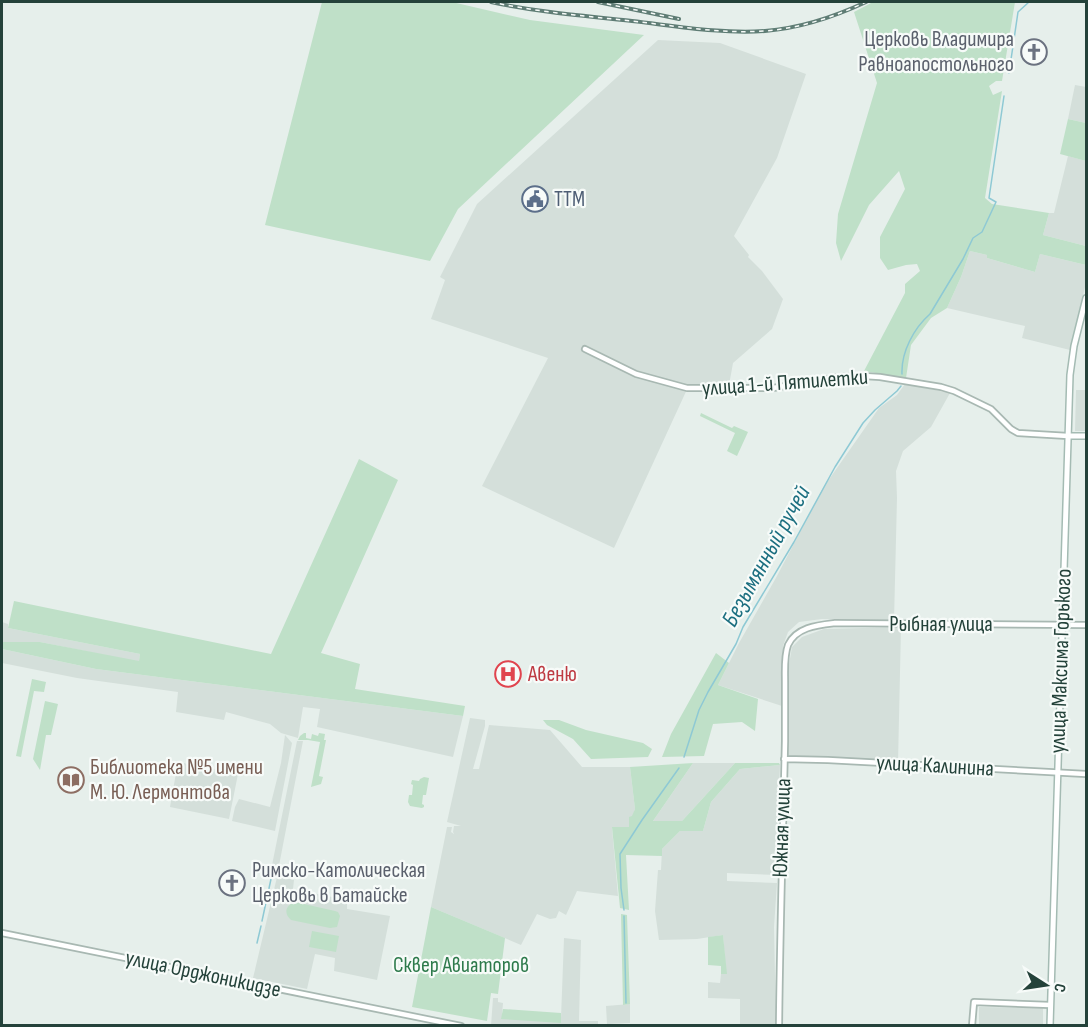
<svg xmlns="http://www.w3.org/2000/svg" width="1088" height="1027" font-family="'Sofia Sans Condensed',sans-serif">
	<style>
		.built { fill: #d4dfda }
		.green { fill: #bfe0c8 }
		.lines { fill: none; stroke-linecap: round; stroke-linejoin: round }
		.stream { stroke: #8ec9d4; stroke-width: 1.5 }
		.tertiary-casing { stroke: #a8b8b2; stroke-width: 8 }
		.secondary-casing { stroke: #a4bbb3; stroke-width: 8 }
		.tertiary { stroke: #fff; stroke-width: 4.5 }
		.secondary { stroke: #fff; stroke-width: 5 }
		.rail-casing { stroke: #5f7d75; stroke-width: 4 }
		.rail { stroke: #f7fbf9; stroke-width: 1.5; stroke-dasharray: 4.5; stroke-linecap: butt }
		.labels { text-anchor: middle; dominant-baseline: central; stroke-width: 4.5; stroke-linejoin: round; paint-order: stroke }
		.worship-label { font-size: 22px; fill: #5b616d; stroke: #f7fbf9; text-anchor: end }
		.service-label { font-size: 22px; fill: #4e5e75; stroke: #f7fbf9; text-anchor: start }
		.street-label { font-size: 22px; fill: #24423a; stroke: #f7fbf9 }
		.health-label { font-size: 22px; fill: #be3a42; stroke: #f7fbf9; text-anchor: start }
		.education-label { font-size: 22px; fill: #785e54; stroke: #f7fbf9; text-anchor: start }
		.park-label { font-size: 22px; fill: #2d7a4b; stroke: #f7fbf9 }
		.water-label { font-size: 24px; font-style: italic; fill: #1c6f80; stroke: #f7fbf9 }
	</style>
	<rect width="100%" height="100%" fill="#e6efeb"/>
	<path class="built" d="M658 40 720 43 806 74 777 158 734 236 749 255 748 257 762 271 783 299 772 329 733 363 729 385H689L614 548 482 486 548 358 431 319 445 280 440 277 477 204Z
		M1075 85 1086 87V123L1068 119Z
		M1068 156 1086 161V246L1043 235 1049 213H1054Z
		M970 251 987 255V258L1035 272 1040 254 1086 265V283L1070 350 1022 338 1025 326 947 308 961 277Z
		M1086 381V431H1075L1076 390H1085Z
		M905 384 950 393 931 427 903 451 896 471 897 498 894 621 822 619 799 622 788 632 783 646 782 706 718 685 739 643 777 576 823 488 879 408 897 395Z
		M2 622 8 624V628L140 654 139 662 40 642 2 643Z
		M901 627 898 763 788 758V670L792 647 802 637 824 629Z
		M2 649 96 669 463 716 453 757 317 727 320 709 303 707 298 738 281 733 270 724 226 712 224 720 176 712 178 692 77 678 2 663Z
		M470 718 485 720V726L473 769H479L489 725 550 730 582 767H630L635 809 630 827 612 828 618 896 577 891 566 915 559 911 556 918 550 919 537 914 521 945 431 907 447 827H452L451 832 454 834 453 832 454 826H461L447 822Z
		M285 735 292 743 275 831 232 821 235 807 239 799 270 807 281 763Z
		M297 741H303L277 876 294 880 293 889 347 900V909L390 916 377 980 334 971 335 958 315 954 307 989 253 978 277 877 270 875Z
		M178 762 238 774 229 819 170 807Z
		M693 763H735L682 821H653Z
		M780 765 777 833V875L727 873V881L777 883 774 927 776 1025H740V999L708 998V982L720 983 721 974H726L723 935 697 939 659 940 655 911 658 870H661L662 849 680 831H703L711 802 740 769Z
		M564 938 581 940 579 1021H598V1025L491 1026 493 998H498V1002L503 1003 502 1015 561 1018Z
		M630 1004V1023L607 1024 606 1006Z
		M979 1007 1043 1008V1025H979Z"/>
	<path class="green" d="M322 2H452L530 20 644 35 458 209 430 261 265 225Z
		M873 2H1015L1002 81H996L989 86 993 95 1002 91 985 198 992 204 1049 213 1043 235 1086 246V265L1040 254 1035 272 987 258V255L970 251 961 277 947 308 931 318 911 345 906 378 864 371 905 293V284L920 271 917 264 906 265 888 270 880 258V237L905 189 899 171 869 205 841 261 836 243 838 214 877 83 854 12Z
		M1068 119 1086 123V161L1060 154Z
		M701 413 732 428 734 426 748 432 737 456 727 451 735 433 700 416Z
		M359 459 398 480 321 653 360 664 355 689 465 706 463 716 96 669 2 649V643L3 642H40L139 661 140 654 8 628 14 601 271 654Z
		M716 653 729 663 718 685 758 699 755 731 742 722 713 724 704 756 662 757 671 734Z
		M32 679 46 682 44 692 34 691 21 757 16 756Z
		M45 701 58 704 51 735H46L40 770 33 759Z
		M543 720H559L586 730 643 743 652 749 648 757 591 759 573 739 547 725Z
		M304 733H306V738L311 739 312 734 318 736 319 733 325 734 324 740H326L319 776 323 777 321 784 311 787 320 742 308 740H298L300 736Z
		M693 763 653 821H682L735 763H779L780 765 740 769 711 802 703 831H680L662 849V856L626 855 629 910 620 908 612 827H629V817L632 816 635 809 630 767Z
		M424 777 429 778 426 795H423L422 804 424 805V807L422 808 410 806 408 802 409 795H412L413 785 411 784 412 780 419 781 420 779Z
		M295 902 335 911 338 912 340 916 337 927 330 928 291 920C283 913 286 905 295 902Z
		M431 907 505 938 498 994 491 993 487 1021 412 1007Z
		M621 914 627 915 630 1004 623 1005Z
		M312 931 339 936 336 952 309 947Z
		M723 935 727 974H721V966L708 965V937Z
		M503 1009 561 1013V1023L501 1019Z"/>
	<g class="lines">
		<path class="stream" d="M1009 73 1018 12 1029 2
			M902 374C901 352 914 328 930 314L963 259 973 238 982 232 996 202 989 198 1004 96
			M684 757 699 710 708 692 736 644 743 627 794 542 835 467 863 423 875 410 897 391 901 386
			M624 910 621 888 620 854 642 820 679 768
			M624 916 626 1003
			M262 921 271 879
			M257 943 261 926"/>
		<g class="tertiary-casing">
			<path id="tertiary" d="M585 349 636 374 687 388H773L840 377 864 376 880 377 941 387 954 391 991 409 1011 429 1018 433 1068 436
				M784 759 828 760 1086 774
				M2 933 461 1026
				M779 1026C780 931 783 836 785 741 785 722 785 702 785 682 785 670 784 656 788 645 796 627 818 625 835 623L1086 625
				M972 1026 974 1002 1050 1005"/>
		</g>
		<g class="secondary-casing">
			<path id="secondary" d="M1068 436H1086
				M1050 1026 1070 375 1074 346 1086 298"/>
		</g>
		<use href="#tertiary" class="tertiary"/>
		<use href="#secondary" class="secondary"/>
		<g class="rail-casing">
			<path id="rail" d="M491 2C537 12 585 16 632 21 676 26 721 34 765 31 801 28 834 17 866 2
				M598 2 679 19"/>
		</g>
		<use href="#rail" class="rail"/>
	</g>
	<defs>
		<g id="church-ring" transform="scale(1.35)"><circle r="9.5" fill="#f7fbf9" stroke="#6b7280" stroke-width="1.5"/><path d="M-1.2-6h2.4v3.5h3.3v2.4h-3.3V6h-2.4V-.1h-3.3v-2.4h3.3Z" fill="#6b7280"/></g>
		<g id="civic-ring" transform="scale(1.35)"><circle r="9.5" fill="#f7fbf9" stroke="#5c6f8a" stroke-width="1.5"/><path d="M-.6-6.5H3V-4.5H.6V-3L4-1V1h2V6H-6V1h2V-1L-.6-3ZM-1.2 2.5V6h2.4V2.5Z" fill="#5c6f8a"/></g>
		<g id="hospital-ring" transform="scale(1.35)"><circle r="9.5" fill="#f7fbf9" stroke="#e0444e" stroke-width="1.5"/><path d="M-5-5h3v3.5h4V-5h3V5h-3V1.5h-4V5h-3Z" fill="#e0444e"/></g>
		<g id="library-ring" transform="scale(1.35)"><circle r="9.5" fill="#f7fbf9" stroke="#8d6e63" stroke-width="1.5"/><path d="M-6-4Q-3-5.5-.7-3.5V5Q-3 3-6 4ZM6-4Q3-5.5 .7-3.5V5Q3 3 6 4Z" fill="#8d6e63"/></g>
	</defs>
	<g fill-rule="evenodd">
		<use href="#church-ring" x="1034" y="52"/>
		<use href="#civic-ring" x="535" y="199"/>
		<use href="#hospital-ring" x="508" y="674"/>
		<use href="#library-ring" x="71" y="780"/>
		<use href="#church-ring" x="232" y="883"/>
	</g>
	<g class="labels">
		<g class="worship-label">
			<text x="1014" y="39">Церковь Владимира<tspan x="1014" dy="25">Равноапостольного</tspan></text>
			<text x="252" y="870" text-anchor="start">Римско-Католическая<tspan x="252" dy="25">Церковь в Батайске</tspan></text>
		</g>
		<g class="service-label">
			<text x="554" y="199">ТТМ</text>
		</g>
		<g class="street-label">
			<text transform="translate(785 383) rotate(-4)">улица 1-й Пятилетки</text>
			<text x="941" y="624">Рыбная улица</text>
			<text transform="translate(1061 661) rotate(-88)">улица Максима Горького</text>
			<text transform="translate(935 766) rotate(3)">улица Калинина</text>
			<text transform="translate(782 828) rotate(-88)">Южная улица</text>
			<text transform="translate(203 974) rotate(12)">улица Орджоникидзе</text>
		</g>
		<g class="health-label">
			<text x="528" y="674">Авеню</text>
		</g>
		<g class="education-label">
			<text x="90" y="767">Библиотека №5 имени<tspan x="90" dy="25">М. Ю. Лермонтова</tspan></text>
		</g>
		<g class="park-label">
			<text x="461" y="965">Сквер Авиаторов</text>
		</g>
		<g class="water-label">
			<text transform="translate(766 556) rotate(-61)">Безымянный ручей</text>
		</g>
	</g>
	<rect width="1088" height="1027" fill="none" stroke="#24423a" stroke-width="6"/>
	<g transform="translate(1046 985) rotate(102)" stroke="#f7fbf9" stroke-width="4.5" paint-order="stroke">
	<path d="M0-4.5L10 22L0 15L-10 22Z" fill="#24423a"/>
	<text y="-9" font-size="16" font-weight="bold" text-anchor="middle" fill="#24423a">С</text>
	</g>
</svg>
